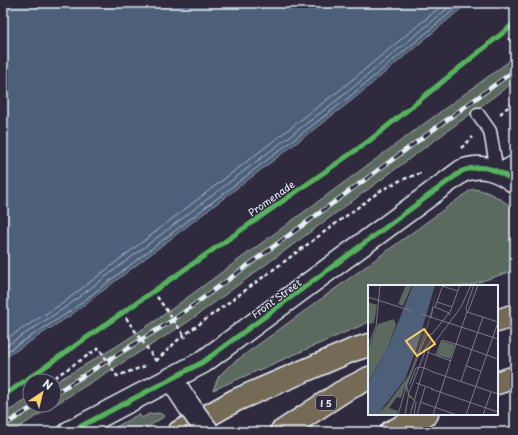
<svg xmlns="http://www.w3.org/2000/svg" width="518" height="435" font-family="'Playpen Sans',sans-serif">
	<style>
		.green { fill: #5b695f; stroke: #a2adac }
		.water { fill: #4e6079; stroke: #8c9aac }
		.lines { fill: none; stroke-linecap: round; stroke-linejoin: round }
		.shore { stroke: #aab7c5; stroke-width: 1 }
		.lane-casing { stroke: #e8f1f8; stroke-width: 15 }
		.street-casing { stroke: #e8f1f8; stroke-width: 25 }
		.highway-casing { stroke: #e8f1f8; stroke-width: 25 }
		.path { stroke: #e8f1f8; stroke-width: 2.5; stroke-dasharray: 4 3; stroke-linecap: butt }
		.lane { stroke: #2f2a3d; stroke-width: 12 }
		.street { stroke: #2f2a3d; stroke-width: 22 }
		.highway { stroke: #756a55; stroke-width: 22 }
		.rail-casing { stroke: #e8f1f8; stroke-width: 4.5 }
		.rail { stroke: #2f2a3d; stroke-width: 3; stroke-dasharray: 9; stroke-linecap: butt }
		.street-bridge-casing { stroke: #e8f1f8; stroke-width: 25; stroke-linecap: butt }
		.street-bridge { stroke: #2f2a3d; stroke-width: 22 }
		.cycleway-casing { stroke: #2f2a3d; stroke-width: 8 }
		.cycleway { stroke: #56b35d; stroke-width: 5 }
		.labels { text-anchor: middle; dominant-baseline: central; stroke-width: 3; stroke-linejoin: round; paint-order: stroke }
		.shield { fill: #2f2a3d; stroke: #b0b5c0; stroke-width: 1 }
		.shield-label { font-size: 9px; font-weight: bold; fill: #e8f1f8 }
		.street-label { font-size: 10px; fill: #e8f1f8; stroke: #2f2a3d }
		.inset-road { fill: none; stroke: #797a88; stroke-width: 1 }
		.view { fill: #ffd166; fill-opacity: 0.15; stroke: #ffd166; stroke-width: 2 }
		.inset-edge { fill: none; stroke: #e8f1f8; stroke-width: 2 }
	</style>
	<rect width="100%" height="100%" fill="#2f2a3d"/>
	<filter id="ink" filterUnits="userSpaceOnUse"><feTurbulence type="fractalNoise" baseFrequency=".025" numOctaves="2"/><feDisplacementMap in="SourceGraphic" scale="8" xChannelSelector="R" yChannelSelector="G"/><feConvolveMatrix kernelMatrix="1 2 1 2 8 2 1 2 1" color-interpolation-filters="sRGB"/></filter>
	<g filter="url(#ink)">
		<path class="green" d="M515 57V81L188 322 11 432H3V414L30 398V405H54V383L117 346 158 319Z
			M472 189C490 190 501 200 515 209V270L467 286H369V322L213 390 219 376 229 366Z
			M159 413 165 416 140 432H107L139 414 142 418 149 414Z"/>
		<path class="water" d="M3 3H468L351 101 71 315 3 359Z"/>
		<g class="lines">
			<path class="shore" d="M3 341 63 303 341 89 445 3
				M3 348 66 307 345 94 454 3
				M3 354 69 312 348 98 462 3"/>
			<g class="lane-casing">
				<path id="lane" d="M478 114 490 131 497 171 515 161"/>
			</g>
			<g class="street-casing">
				<path id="street" d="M172 380 189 406
					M70 432 203 362 462 171C482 163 499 170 515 182"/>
			</g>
			<g class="highway-casing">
				<path id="highway" d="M497 321 515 315
					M497 383 515 377
					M179 432 236 400 353 350 369 345
					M281 432 342 392 369 378
					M391 432 427 414"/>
			</g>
			<path class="path" d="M504 32 515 47
				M500 114 515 101
				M461 148 473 137
				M153 291 186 338
				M122 312 156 361
				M156 361 179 339 380 191 401 180 421 173
				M41 369 47 381
				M49 381 99 348 117 376 148 365"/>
			<use href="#lane" class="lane"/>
			<use href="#street" class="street"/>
			<use href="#highway" class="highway"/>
			<g class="rail-casing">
				<path id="rail" d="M54 394 173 320 515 70
					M3 426 36 405"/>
			</g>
			<use href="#rail" class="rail"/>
			<g class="street-bridge-casing">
				<path id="street-bridge" d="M189 406 208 432"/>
			</g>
			<use href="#street-bridge" class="street-bridge"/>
			<g class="cycleway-casing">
				<path id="cycleway" d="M3 396 369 141 515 23
					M70 432 203 362 462 171C482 163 499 170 515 182"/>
			</g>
			<use href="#cycleway" class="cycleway"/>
		</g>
	</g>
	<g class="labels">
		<rect class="shield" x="316" y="396" width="20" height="14" rx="3"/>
		<g class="shield-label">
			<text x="326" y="403">I 5</text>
		</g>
		<g class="street-label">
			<text transform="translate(271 198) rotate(-35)">Promenade</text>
			<text transform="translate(276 298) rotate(-36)">Front Street</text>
		</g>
	</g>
	<g transform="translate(368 285)">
		<rect width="130" height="130" fill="#2f2a3d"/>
		<path d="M38 0H44L35 21 30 19ZM70 0 60 41 39 99 41 109 50 118 41 112 37 101 33 113 29 112 21 123 30 126 29 130H12L10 128 18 121 41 90 59 41ZM0 17 9 20 6 38 0 39ZM26 34 28 40 20 62 0 98V64L10 39ZM74 56 87 60 82 74 69 70Z" fill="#5b695f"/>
		<path d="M45 0H67L48 65 37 94 24 111 9 130H0V99L21 60Z" fill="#4e6079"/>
		<path class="inset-road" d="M74 1 90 6M0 12 44 26M69 17 84 22M99 27 98 23 106 0M100 27 110 0M53 29 130 54M81 30 92 0M63 33 65 22H67L75 0M130 37 99 27 88 59 130 74M0 60 8 42 12 0M59 67 83 76M54 68 64 54M98 81 113 86M65 87 130 109M93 96 115 32M48 98 65 104M41 100 48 83 54 82 65 87M63 104 130 127M52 117 89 130M30 130 39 99 58 51 64 49 81 28 67 22M37 130 41 107 57 67M42 130 61 65 93 22 103 0M46 130 48 117M49 130 57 102M65 130 88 59 74 55 68 70M98 130 130 37M115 130 123 107"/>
		<path class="view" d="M56 44 67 59 49 71 38 56Z"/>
		<rect width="130" height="130" class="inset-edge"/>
	</g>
	<rect width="518" height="435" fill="none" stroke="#2f2a3d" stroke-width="16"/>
	<rect x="8" y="8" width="502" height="419" fill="none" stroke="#e8f1f8" stroke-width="1.5" filter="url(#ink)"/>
	<g transform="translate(42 393) rotate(35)"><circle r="19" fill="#2f2a3d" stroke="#797a88"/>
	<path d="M0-3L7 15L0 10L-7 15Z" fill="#ffd166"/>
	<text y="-6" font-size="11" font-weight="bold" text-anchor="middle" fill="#e8f1f8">N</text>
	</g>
</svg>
